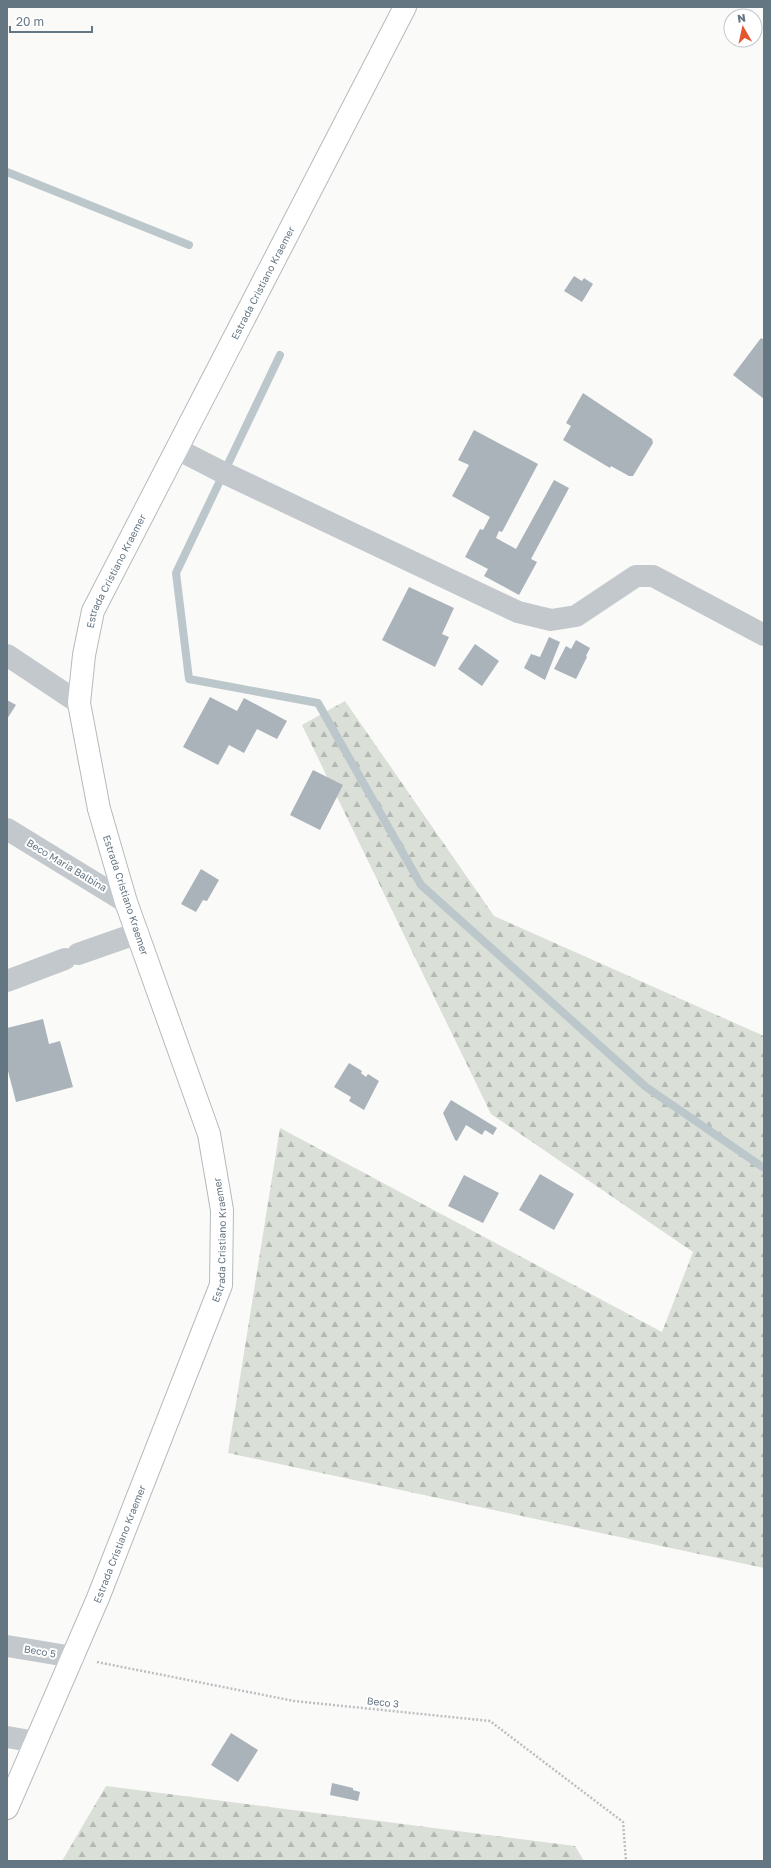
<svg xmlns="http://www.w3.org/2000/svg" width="771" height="1868" font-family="'Golos Text',sans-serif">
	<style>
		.forest { fill: url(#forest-firs) }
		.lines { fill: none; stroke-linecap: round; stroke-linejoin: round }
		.stream { stroke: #bbc7cb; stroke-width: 8 }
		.building { fill: #aab3b9 }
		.major-casing { stroke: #b5babe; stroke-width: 24 }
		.path { stroke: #bbbfc2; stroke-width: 2.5; stroke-dasharray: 2 2; stroke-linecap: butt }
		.minor { stroke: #c3c8cc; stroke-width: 22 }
		.major { stroke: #fff; stroke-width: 22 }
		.labels { text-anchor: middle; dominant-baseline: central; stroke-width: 4; stroke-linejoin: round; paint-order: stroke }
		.street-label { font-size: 10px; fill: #657683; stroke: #fff }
	</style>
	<defs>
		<pattern id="forest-firs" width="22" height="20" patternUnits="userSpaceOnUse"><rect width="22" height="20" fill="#dadfd7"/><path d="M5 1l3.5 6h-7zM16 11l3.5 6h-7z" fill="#b4b9b4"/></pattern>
	</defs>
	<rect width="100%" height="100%" fill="#fafaf8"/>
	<path class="forest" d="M345 701 494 916 764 1036V1568L228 1453 280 1128 662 1332 693 1252 491 1114 302 725Z
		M106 1786 575 1846 584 1861H62Z"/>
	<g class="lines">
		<path class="stream" d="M7 172 189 245
			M280 355 176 573 189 679 318 703 421 885 646 1087 764 1168"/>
	</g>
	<path class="building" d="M574 276 582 281 584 278 593 284 582 302 564 291Z
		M761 338 764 340V399L733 375Z
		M583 393 652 439 653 443 633 476H629L611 466 610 468 563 440 571 426 566 423Z
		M474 430 538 464 502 532 499 531 496 538 516 549 554 480 569 488 531 559 537 562 519 595 484 576 488 569 465 557 480 529 483 530 490 517 452 496 469 465 458 460Z
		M409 587 454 608 442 634 449 637 435 667 382 640Z
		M549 637 560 642 545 680 524 668 531 654 540 657Z
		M576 640 590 648 586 656 587 657 576 679 554 669 566 646 571 649Z
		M475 644 499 661 482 686 458 669Z
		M210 697 237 711 244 698 287 721 277 739 257 729 244 753 229 745 218 765 183 747Z
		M7 700 16 705 7 719Z
		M313 770 343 785 320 830 290 815Z
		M201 869 219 880 207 901 203 900 196 912 181 904Z
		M43 1019 49 1044 60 1041 73 1087 16 1102 7 1067V1028Z
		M349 1063 362 1071 361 1073 366 1077 368 1074 379 1081 364 1110 349 1101 351 1097 334 1087Z
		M451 1100 497 1128 493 1135 485 1130 482 1135 466 1125 457 1141 455 1140 443 1113Z
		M540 1174 574 1194 554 1230 519 1210Z
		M464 1175 499 1193 483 1223 448 1206Z
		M231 1733 258 1750 238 1782 211 1765Z
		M332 1783 353 1788V1790L360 1792 358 1801 330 1795Z"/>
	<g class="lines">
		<g class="major-casing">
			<g id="major">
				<path id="s1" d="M7 1808 98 1598 221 1285 222 1210 209 1134 126 902 99 809 79 703 84 655 93 611 405 7"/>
			</g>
		</g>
		<path class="path" d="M97 1662 294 1701 490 1721 623 1822 626 1861"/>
		<path class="minor" d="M177 449 218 470 518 612 551 620 576 616 636 576H653L764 635
			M7 655 79 703
			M7 829 126 902
			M78 954 138 933
			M7 981 65 959
			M7 1646 73 1657
			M7 1737 36 1742"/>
		<use href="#major" class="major"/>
	</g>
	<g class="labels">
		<g class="street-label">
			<text stroke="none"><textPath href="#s1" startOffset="1631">Estrada Cristiano Kraemer</textPath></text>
			<text stroke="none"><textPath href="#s1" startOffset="1307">Estrada Cristiano Kraemer</textPath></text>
			<text transform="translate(67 865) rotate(31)">Beco Maria Balbina</text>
			<text transform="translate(126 895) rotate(72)">Estrada Cristiano Kraemer</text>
			<text stroke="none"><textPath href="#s1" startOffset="610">Estrada Cristiano Kraemer</textPath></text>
			<text stroke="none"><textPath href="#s1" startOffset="287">Estrada Cristiano Kraemer</textPath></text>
			<text transform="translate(40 1651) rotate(10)">Beco 5</text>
			<text transform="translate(383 1702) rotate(6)">Beco 3</text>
		</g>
	</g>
	<rect width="771" height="1868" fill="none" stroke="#657683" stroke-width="16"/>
	<g transform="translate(743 28) rotate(351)"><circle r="19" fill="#ffffff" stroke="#c1c8cd"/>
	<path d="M0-3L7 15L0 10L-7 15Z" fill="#e4572e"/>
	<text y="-6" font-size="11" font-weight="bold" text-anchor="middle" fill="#657683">N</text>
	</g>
	<path d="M10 26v6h82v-6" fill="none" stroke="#657683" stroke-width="2"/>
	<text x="16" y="26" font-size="12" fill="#657683" stroke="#ffffff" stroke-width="3" paint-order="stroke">20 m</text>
</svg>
